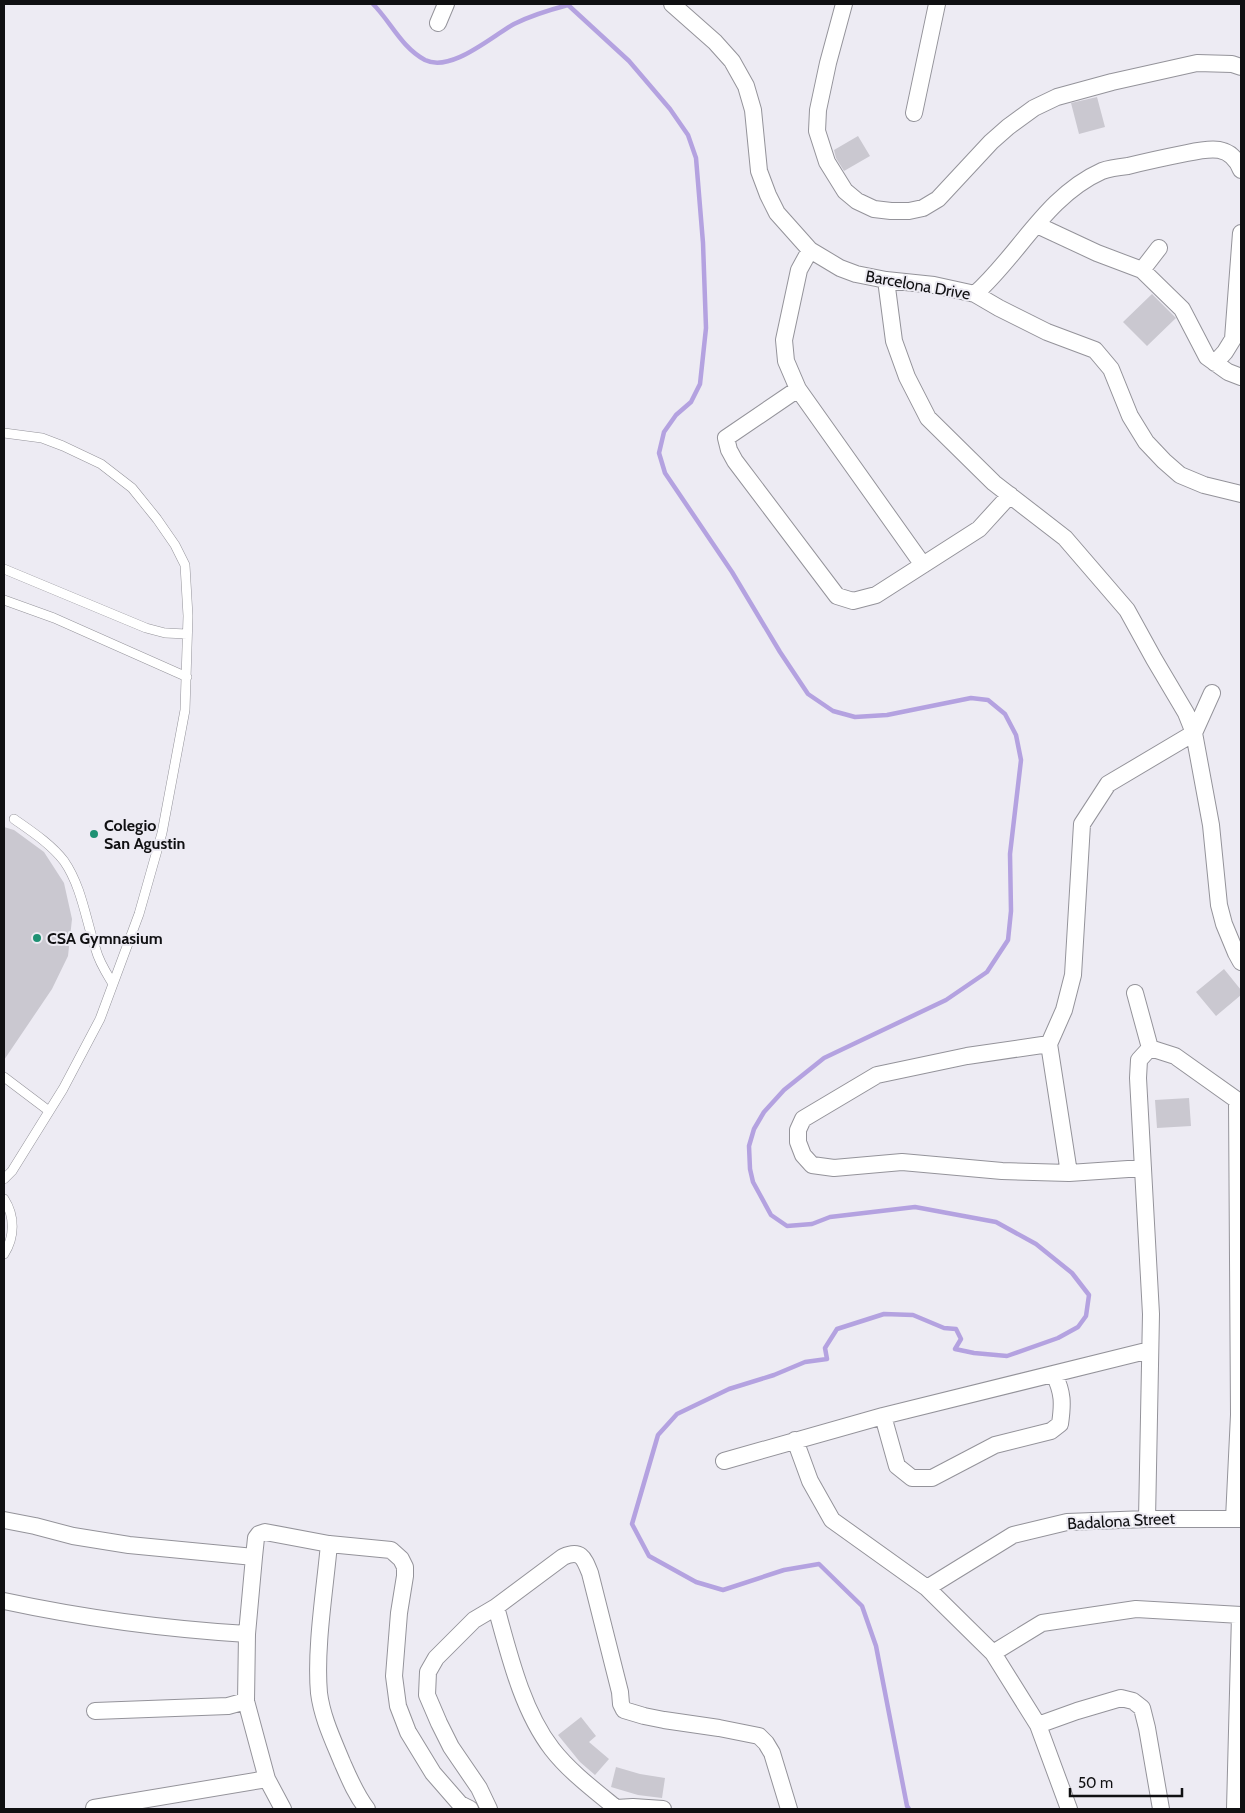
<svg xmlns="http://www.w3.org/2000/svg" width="1245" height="1813" font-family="Cabin,sans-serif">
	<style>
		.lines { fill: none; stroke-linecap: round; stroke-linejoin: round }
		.stream { stroke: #b4a2e0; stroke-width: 4.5 }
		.building { fill: #cac8d0 }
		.lane-casing { stroke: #94939a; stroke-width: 10 }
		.street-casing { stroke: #94939a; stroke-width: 18 }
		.lane { stroke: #fff; stroke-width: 9 }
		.street { stroke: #fff; stroke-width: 16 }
		.poi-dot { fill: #1e9173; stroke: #edebf3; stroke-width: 2 }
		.labels { text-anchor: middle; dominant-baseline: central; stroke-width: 4; stroke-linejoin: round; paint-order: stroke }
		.street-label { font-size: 16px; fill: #101012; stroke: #edebf3 }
		.poi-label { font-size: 16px; font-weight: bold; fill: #101012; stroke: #edebf3; text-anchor: start }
	</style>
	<rect width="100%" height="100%" fill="#edebf3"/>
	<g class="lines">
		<path class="stream" d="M373 4C391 22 401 47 425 60 451 73 492 36 514 24 532 15 549 10 568 5
			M567 4 629 61 670 109 688 135 696 158 703 243 706 328 700 384 691 402 676 415 664 432 659 453 665 473 732 572 780 652 808 694 833 711 855 717 887 715 971 698 988 700 1005 714 1016 735 1021 760 1010 854 1011 911 1008 940 987 972 946 1000 824 1058 784 1090 764 1112 754 1129 749 1146 750 1169 753 1182 771 1215 787 1226 812 1224 830 1217 915 1207 996 1222 1036 1244 1072 1273 1089 1295 1086 1316 1078 1327 1058 1338 1007 1356 974 1353 955 1349 961 1339 956 1329 944 1328 913 1315 884 1314 837 1329 825 1348 827 1359 805 1362 774 1375 729 1389 677 1414 658 1435 632 1524 649 1556 696 1582 723 1590 784 1570 819 1564 862 1606 876 1646 907 1806 909 1809"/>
	</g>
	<path class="building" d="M1097 97 1105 127 1079 134 1071 103Z
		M858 136 870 156 844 171 836 158 834 150Z
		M1152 294 1176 318 1147 346 1123 322Z
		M4 827 14 830 44 852 64 883 72 919 68 956 52 989 4 1060Z
		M1224 969 1241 990V995L1216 1016 1196 992Z
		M1189 1098 1191 1126 1157 1128 1155 1100Z
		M581 1717 596 1736 589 1742 609 1759 595 1775 580 1762 558 1735Z
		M616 1767 640 1774 665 1778 662 1798 638 1795 611 1787Z"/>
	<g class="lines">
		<g class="lane-casing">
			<path id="lane" d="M4 433 42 438 63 446 101 464 132 488 157 519 175 545 185 565 188 616 185 710 162 833 139 914 100 1019 63 1089 12 1171 4 1179
				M4 569 146 628 165 633 187 634
				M4 600 54 618 187 677
				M14 819C31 831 51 844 64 861 82 887 86 921 96 950 99 962 107 974 113 984
				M4 1077 49 1111
				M4 1199C15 1216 15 1237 4 1254"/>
		</g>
		<g class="street-casing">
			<path id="street" d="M672 4 715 42 732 61 746 86 753 110 759 171 768 195 777 213 810 250 840 268 856 274 886 280 934 285 975 294 999 308 1047 332 1095 350 1111 369 1130 416 1146 442 1164 461 1180 475 1204 485 1241 494
				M844 4 828 63 818 110 817 131 827 162 845 191 857 201 874 209 891 211H909L923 208 938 199 991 142 1008 127 1034 108 1057 97 1112 82 1197 63 1232 64 1241 67
				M438 23 446 4
				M914 113 937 4
				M1037 225 1097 253 1142 270 1182 309 1207 357 1228 372 1241 377
				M810 250 799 270 784 340 786 361 798 389 923 565
				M1142 270 1159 248
				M886 280 894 341 907 377 928 418 994 483 1065 538 1127 610 1154 659 1186 713 1194 733 1108 784 1082 824 1073 975 1064 1010 1049 1044 967 1056 877 1075 803 1119 798 1130V1142L803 1155 812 1165 834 1168 902 1162 1002 1171 1069 1173 1143 1168
				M975 294C1019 255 1046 196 1102 171 1110 168 1119 167 1128 166 1148 161 1167 157 1187 153 1210 148 1231 144 1241 170
				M1215 363 1225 352 1233 339 1241 233
				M798 389 726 438 729 450 735 461 837 596 853 601 876 595 979 529 1010 495
				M1212 693 1194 733 1211 825 1219 905 1224 924 1236 953 1241 962
				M1135 993 1150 1048 1175 1056 1241 1103
				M1049 1044 1069 1173
				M883 1416 897 1466 912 1478H932L995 1445 1051 1431 1060 1424C1063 1403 1063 1393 1054 1374
				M795 1440 810 1481 832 1520 927 1588 993 1653 1038 1725 1069 1809
				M724 1461 883 1416 1150 1350
				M1147 1519 1151 1314 1138 1078 1139 1060 1150 1048
				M1234 1519 1239 1415 1237 1100
				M4 1520 35 1526 73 1536 129 1545 254 1557
				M329 1544C325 1589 315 1648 319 1693 322 1717 333 1740 342 1762 349 1778 356 1795 367 1809
				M927 1588 1013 1535 1067 1522 1147 1519H1241
				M4 1601C83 1618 165 1629 247 1634
				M496 1607C509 1654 522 1710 552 1749 569 1771 594 1790 616 1808L633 1807 663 1809
				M993 1653 1042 1623 1136 1609 1241 1615
				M95 1711 228 1706 246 1701
				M1038 1725 1077 1711 1121 1698 1133 1701 1142 1708 1147 1728 1161 1809
				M94 1808 267 1779
				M283 1809 267 1779 246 1701 247 1634 254 1557 256 1538 259 1534 265 1532 329 1544 391 1550 401 1559 405 1567V1576L399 1613 394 1676 398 1706 408 1732 433 1773 460 1804 470 1809
				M489 1809 479 1788 451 1747 439 1723 427 1695 428 1672 436 1658 474 1620 496 1607 563 1557C581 1549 584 1558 590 1573L620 1692 621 1704 624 1710 644 1716 664 1720 719 1728 759 1736 766 1743 772 1753 789 1809
				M1235 1809 1240 1615"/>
		</g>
		<use href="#lane" class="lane"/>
		<use href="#street" class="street"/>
	</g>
	<g class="poi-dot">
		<circle cx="94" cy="834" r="5"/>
		<circle cx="37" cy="938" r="5"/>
	</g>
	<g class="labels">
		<g class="street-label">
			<text transform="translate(918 285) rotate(10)">Barcelona Drive</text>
			<text transform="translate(1121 1521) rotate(-3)">Badalona Street</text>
		</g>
		<g class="poi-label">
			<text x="104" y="825">Colegio<tspan x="104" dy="18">San Agustin</tspan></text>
			<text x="47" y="938">CSA Gymnasium</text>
		</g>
	</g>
	<rect width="1245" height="1813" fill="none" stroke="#101012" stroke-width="10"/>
	<path d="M1070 1788v8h112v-8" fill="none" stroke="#101012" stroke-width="2.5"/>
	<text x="1078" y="1788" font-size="15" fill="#101012" stroke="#edebf3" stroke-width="4" paint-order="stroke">50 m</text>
</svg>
